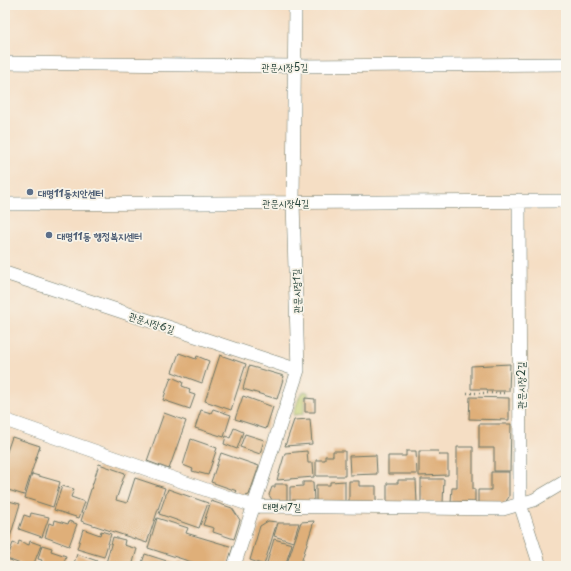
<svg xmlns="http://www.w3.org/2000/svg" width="571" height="571" font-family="'Playpen Sans','Poor Story',sans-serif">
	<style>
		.green { fill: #c1ce70; stroke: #708652 }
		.building { fill: #dfaf79 }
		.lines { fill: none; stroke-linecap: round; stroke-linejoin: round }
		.street-casing { stroke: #6a7566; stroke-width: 14 }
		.path { stroke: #6a7566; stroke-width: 2.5; stroke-dasharray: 1 3; stroke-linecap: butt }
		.street { stroke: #fff; stroke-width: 13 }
		.service-dot { fill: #5c6f8a; stroke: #f7f3e8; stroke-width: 1.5 }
		.labels { text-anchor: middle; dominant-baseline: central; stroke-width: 3.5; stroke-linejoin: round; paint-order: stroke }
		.street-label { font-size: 10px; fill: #1f3d34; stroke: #f7f3e8 }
		.service-label { font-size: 10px; font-weight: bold; fill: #4e5e75; stroke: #f7f3e8; text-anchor: start }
	</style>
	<rect width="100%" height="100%" fill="#f7f3e8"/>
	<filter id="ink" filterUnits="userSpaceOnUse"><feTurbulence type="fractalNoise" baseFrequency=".025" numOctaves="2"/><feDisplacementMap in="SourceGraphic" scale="8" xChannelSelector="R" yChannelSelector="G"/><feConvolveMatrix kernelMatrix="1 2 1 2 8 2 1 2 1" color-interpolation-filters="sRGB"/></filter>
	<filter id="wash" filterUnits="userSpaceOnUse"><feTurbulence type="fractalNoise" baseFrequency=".012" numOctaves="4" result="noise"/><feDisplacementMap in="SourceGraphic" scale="16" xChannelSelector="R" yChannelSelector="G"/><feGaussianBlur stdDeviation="0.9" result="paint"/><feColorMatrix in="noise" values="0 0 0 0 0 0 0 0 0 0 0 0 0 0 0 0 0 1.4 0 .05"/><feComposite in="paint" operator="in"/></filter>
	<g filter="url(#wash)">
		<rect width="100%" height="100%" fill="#f5dec4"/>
		<path class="green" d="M304 392H308V396L304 397V411L303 414 293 415 300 395Z"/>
		<g id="blocks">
			<path class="building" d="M179 353 196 359 197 356 209 361 202 383 172 372Z
				M220 355 246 364 231 410 205 401Z
				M510 364 509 391H487V389H471V366Z
				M249 366 284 376 277 399 243 389Z
				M171 377 183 382 182 386 190 389 189 393 195 395 190 409 163 400Z
				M243 396 273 407 266 429 235 419Z
				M470 397 509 398V420L469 419Z
				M305 398 315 399V412H305Z
				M213 409 231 415 224 437 195 428 201 410 211 413Z
				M164 413 186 421 169 469 147 461Z
				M310 419 312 444 285 446 294 420Z
				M479 424H511L510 471H494V448H479Z
				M234 428 243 432 237 449 224 444 226 436 230 438Z
				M245 434 264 440 260 454 240 447Z
				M12 437 40 446 24 495 5 489V457Z
				M191 439 217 448 208 475 192 471 193 469 183 465Z
				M457 447H473V489H475V502H451L452 488H457Z
				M307 451 308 463H313L314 477 277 480 285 453Z
				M333 451H345V476H316V460H325V456H333Z
				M406 451H416L417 474H388V456H406Z
				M419 451H438L439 455H448V475L419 476Z
				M221 453 259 466 249 495 242 497 235 494 237 491 211 482Z
				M376 455 377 474 350 475 349 456Z
				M99 464 125 473 116 500 127 503 135 478 165 488 147 543 81 521Z
				M491 472H509V497L504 504 478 503V490H491Z
				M32 474 60 482 53 507 25 498Z
				M421 479H444L443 503H421Z
				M398 480H416L417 503 387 504V483H398Z
				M345 481V503H316V485H330V482Z
				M349 481H359V486H376V502H349Z
				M303 482H313L314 502 290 503V487L303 486Z
				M275 484H287V502L274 503 269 495 272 487H275Z
				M62 486 74 489 71 497 85 502 79 518 54 510Z
				M168 489 208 503 199 528 159 514Z
				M5 500 20 504 5 554Z
				M211 501 232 508 240 520 234 539 213 532 214 528 203 525Z
				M31 513 49 517 42 537 19 529 24 515 30 517Z
				M157 518 188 528 186 533 233 547 227 566H204L148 548Z
				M55 520 68 524 69 521 77 524 69 546 45 537 49 523 54 525Z
				M268 521 277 522 264 565 250 560 260 526Z
				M314 521 300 566H286L301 522Z
				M278 523H299L293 542 274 536Z
				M83 529 100 535 101 531 111 534 104 557 77 549Z
				M113 537 125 540 124 545 137 549 132 566H118L106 563Z
				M274 539 292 544 285 566H266Z
				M19 541 29 545 30 541 41 545 33 566H26L7 559 13 543 18 545Z
				M42 545 52 548 51 551 66 556 63 566H40L42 560 38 559Z
				M77 554 103 563 102 566H73Z
				M145 554 173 563 172 566H141Z
				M178 562 191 566H177Z"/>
		</g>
	</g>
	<g filter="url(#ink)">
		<use href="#blocks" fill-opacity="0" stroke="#6a7566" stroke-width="1"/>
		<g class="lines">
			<g class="street-casing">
				<path id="street" d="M5 63 294 66 566 64
					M519 200 520 504 540 566
					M5 204 566 201
					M5 273 298 370
					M5 420 253 506 503 509 534 500 566 481
					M234 566 298 370 293 202 295 5"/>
			</g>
			<path class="path" d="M467 393H507"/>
			<use href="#street" class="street"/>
		</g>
	</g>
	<g class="service-dot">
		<circle cx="30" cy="192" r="4"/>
		<circle cx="49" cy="235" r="4"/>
	</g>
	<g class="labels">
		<g class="street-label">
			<text x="285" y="66">관문시장5길</text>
			<text x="286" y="202">관문시장4길</text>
			<text transform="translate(296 291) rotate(-92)">관문시장1길</text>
			<text transform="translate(152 322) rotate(18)">관문시장6길</text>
			<text transform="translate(520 385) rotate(-90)">관문시장2길</text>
			<text transform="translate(282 506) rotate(1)">대명서7길</text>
		</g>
		<g class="service-label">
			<text x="38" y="192">대명11동치안센터</text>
			<text x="57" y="235">대명11동 행정복지센터</text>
		</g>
	</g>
	<rect width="571" height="571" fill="none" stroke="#f7f3e8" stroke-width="20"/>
</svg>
